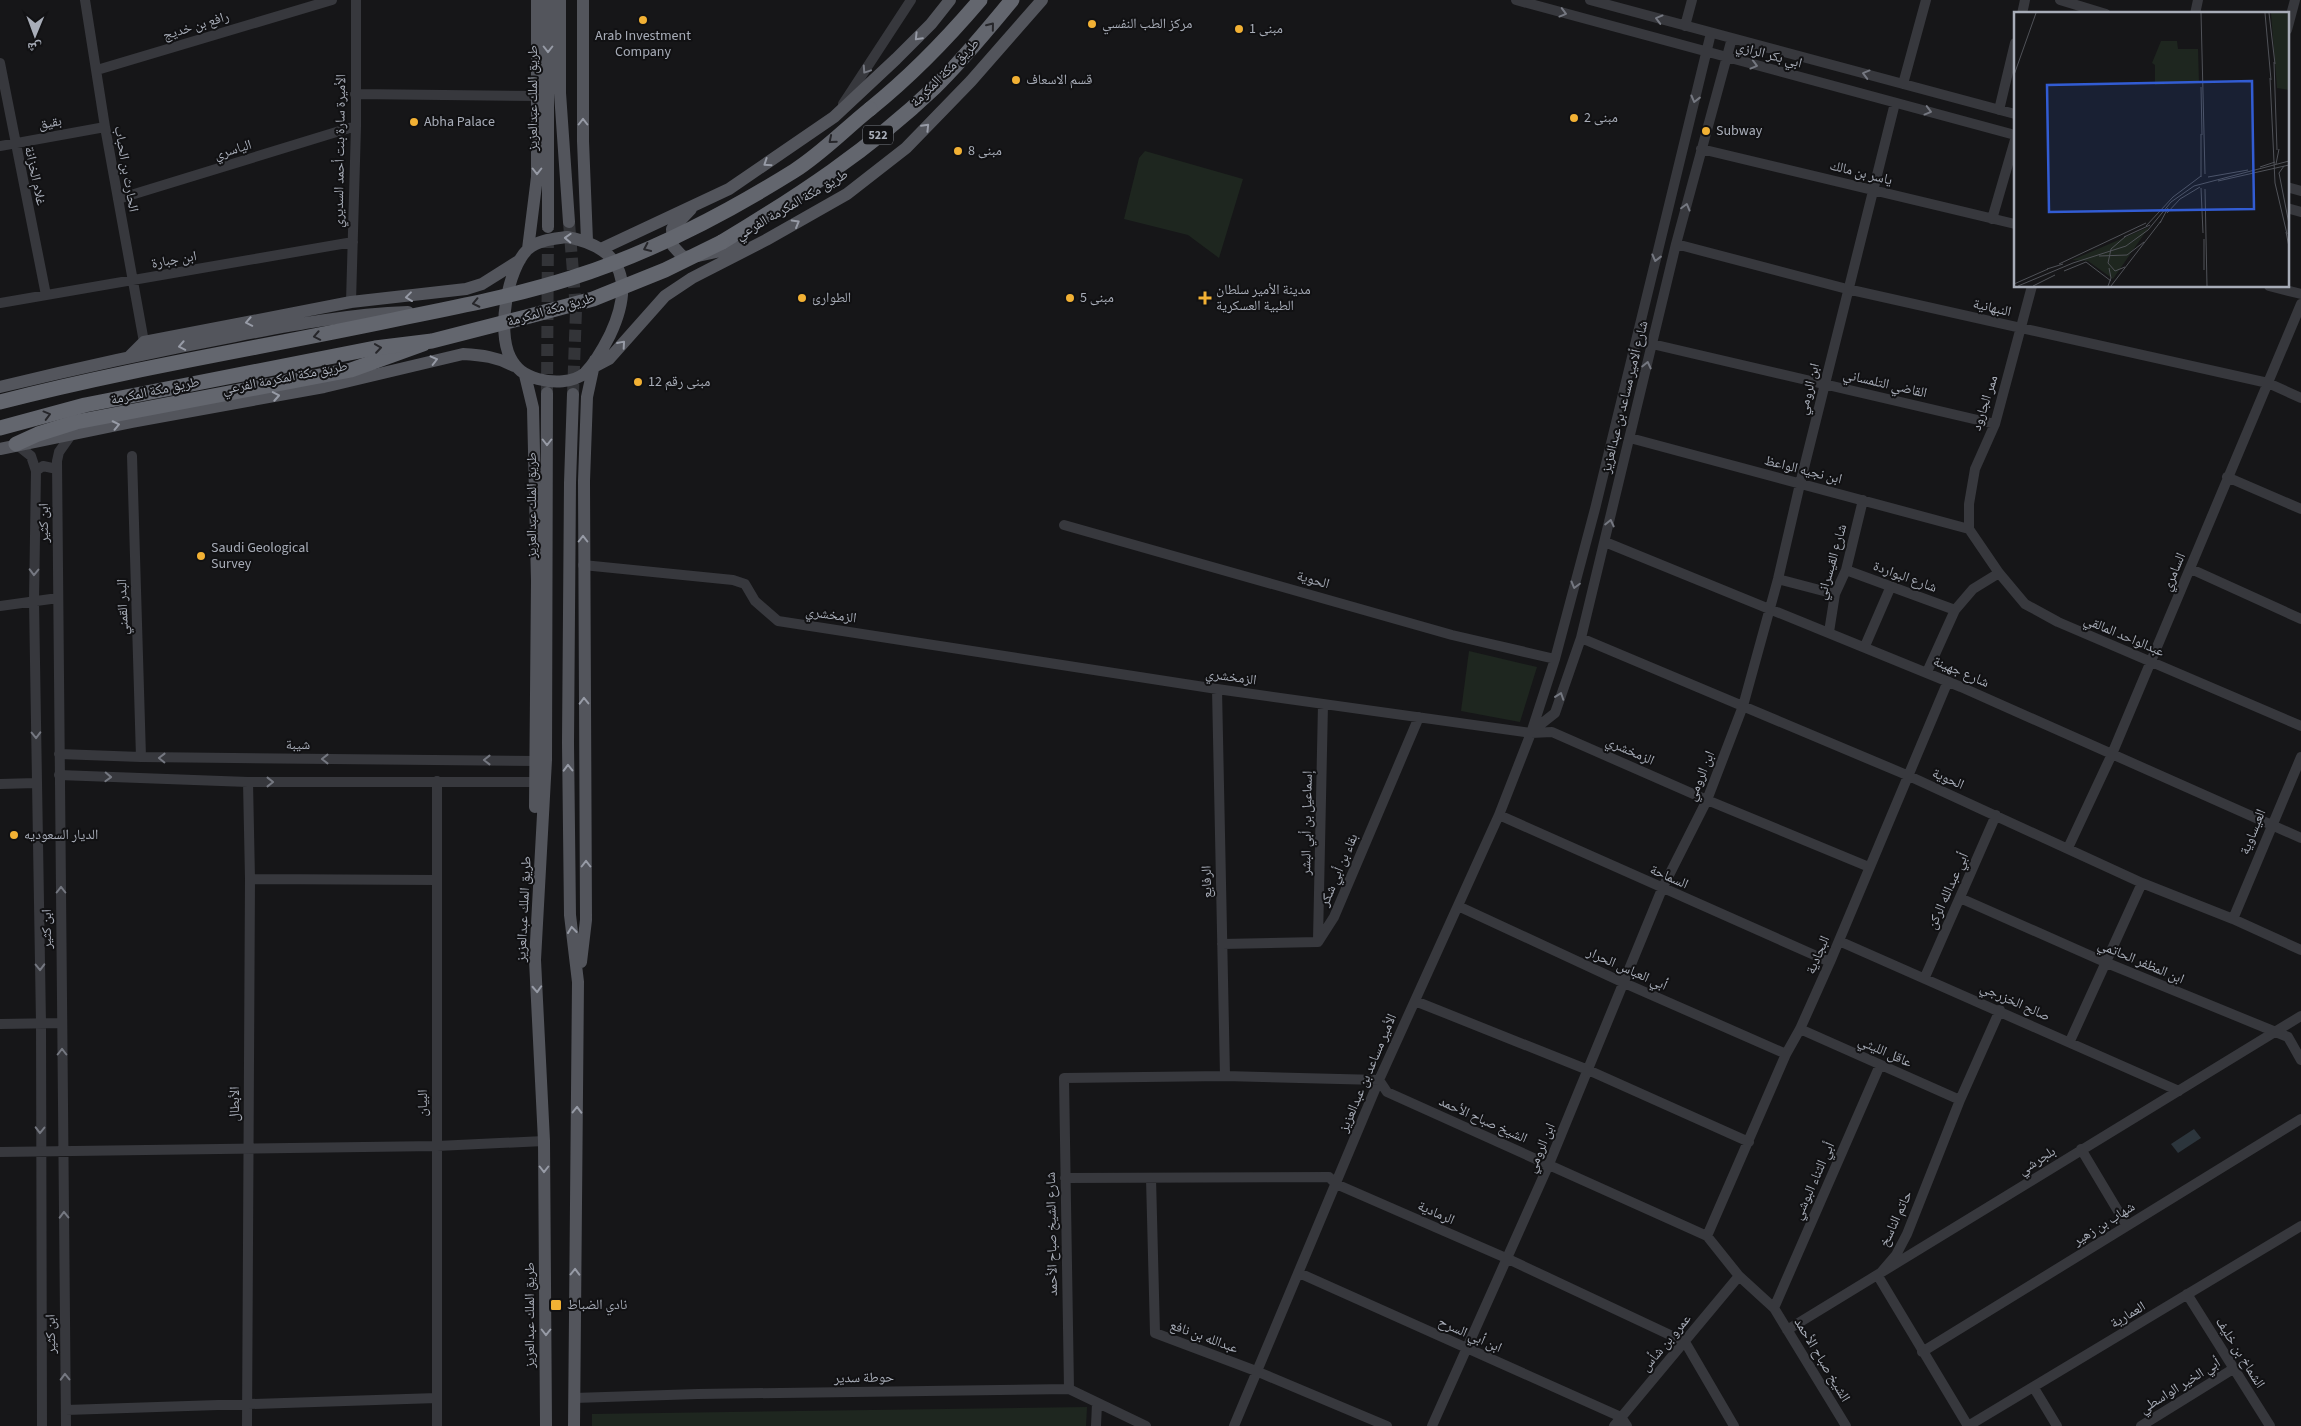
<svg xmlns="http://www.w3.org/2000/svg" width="2301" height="1426" font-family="'Source Sans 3','Noto Naskh Arabic',sans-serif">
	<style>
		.green { fill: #1e261f }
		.water { fill: #2c353c }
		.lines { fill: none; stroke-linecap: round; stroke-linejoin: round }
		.major-tunnel { stroke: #333438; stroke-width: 12; stroke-dasharray: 12 6; stroke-linecap: butt }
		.minor { stroke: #37383d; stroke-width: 10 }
		.major { stroke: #53555c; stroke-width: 12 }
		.highway { stroke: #63666e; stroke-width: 15 }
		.highway-bridge { stroke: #63666e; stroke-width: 15 }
		.oneway { stroke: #757881 }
		.oneway2 { stroke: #26262a }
		.oneway3 { stroke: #979ba6 }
		.poi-dot { fill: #f2b134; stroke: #111113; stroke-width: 2 }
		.labels { text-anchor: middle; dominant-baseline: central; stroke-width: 4; stroke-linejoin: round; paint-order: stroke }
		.shield { fill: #111113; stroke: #7b7e86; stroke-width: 1 }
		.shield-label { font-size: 12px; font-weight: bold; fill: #a8adb8 }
		.poi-label { font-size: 14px; fill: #a8adb8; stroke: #111113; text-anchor: start }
		.street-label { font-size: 14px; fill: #a8adb8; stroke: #111113 }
		.inset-road { fill: none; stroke: #505258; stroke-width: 1 }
		.view { fill: #325cd3; fill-opacity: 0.15; stroke: #325cd3; stroke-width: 2.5 }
		.inset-edge { fill: none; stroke: #a8adb8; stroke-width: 2.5 }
	</style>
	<rect width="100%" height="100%" fill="#161618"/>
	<path class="green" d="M1145 151 1243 179 1219 258 1188 235 1124 219 1139 158Z
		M1469 651 1537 667 1520 722 1461 711Z
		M1087 1407 1086 1426H592V1414Z"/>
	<path class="water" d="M2194 1129 2201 1138 2178 1153 2171 1144Z"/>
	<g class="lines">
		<path class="major-tunnel" d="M569 222 576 310 573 394
			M547 392 548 229"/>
		<path class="minor" d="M85 0 105 127 144 342
			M1516 0 2015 135
			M1590 0 2015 114
			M2060 0 2106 14
			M2022 14 2025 0
			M2195 14 2198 0
			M1685 26 1692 0
			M2287 30 2295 0
			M0 63 46 295
			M97 70 332 0
			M1903 84 1926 0
			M355 94 536 96
			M843 104 911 0
			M1999 110 2015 43
			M0 146 105 127
			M1701 149 2015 224
			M2287 187 2301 191
			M118 199 356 126
			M2287 208 2301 212
			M1992 219 2015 140
			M1676 244 1847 289 2268 383 2301 398
			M2269 286 2301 294
			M351 302 356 126V0
			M0 303 353 242
			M1652 344 1995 424
			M1630 438 1969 529
			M16 444 31 456 36 471 34 601 41 1023 42 1426
			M132 456 141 757
			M36 471 43 466 57 469
			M2227 477 2301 509
			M1064 525 1452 635 1555 659
			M1969 529 1999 573 2025 604 2058 622 2301 726
			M1969 529V504L1975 469 1995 424 2032 286
			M1605 542 1961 687 2301 838
			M583 565 733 580 745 584 755 601 778 621 1217 689 1531 733 1552 732 1707 800 1869 867
			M2191 569 2301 619
			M1846 570 1955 610
			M1778 579 1835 594
			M0 606 58 598
			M1829 632 1835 594 1846 570 1863 500
			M1581 638 1909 776 2142 883 2233 919 2301 950
			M1865 646 1891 586
			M1927 672 1955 610 1973 589 1999 573
			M1217 689 1225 1076
			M1531 732 1555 713 1581 638 1676 244 1732 38
			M59 754 141 757 536 761
			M59 775 248 782H536
			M437 781V1426
			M0 784 36 783
			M1499 815 1830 962
			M2068 848 2112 754 2301 304
			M250 879 437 880
			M1960 898 2107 963 2288 1037 2301 1060
			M1458 906 1622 982 1786 1054
			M2233 919 2301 757
			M1318 940 1323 704
			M1839 941 2179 1091
			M1222 944 1318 942 1334 917 1419 717
			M1925 977 1996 815
			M1415 1001 1588 1070 1749 1142
			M0 1024 62 1023
			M1800 1029 1960 1100
			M2070 1041 2142 883
			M2081 1149 2127 1226
			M0 1152 437 1146 544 1141
			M1065 1178 1329 1177 1336 1184 1506 1258 1685 1342 1734 1426
			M1151 1178 1155 1333 1256 1371 1387 1426
			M1707 1236 1786 1054 1800 1029 1830 962 1948 681
			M1299 1273 1621 1417 1627 1426
			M2187 1294 2270 1426
			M1774 1308 1880 1065
			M1787 1330 2301 1016
			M1922 1352 2301 1119
			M2034 1388 2057 1426
			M1069 1389 1064 1078 1225 1076 1379 1080 1387 1092 1707 1236 1739 1276 1774 1308 1846 1426
			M574 1398 698 1394 1069 1389 1146 1426
			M66 1410 437 1398
			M66 1426 57 461 59 452 71 435
			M247 1426 250 879 248 782
			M1096 1426 1097 1403
			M1234 1426 1379 1080 1499 815 1531 733 1555 659 1595 509 1711 33
			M1432 1426 1549 1164 1662 889 1707 800 1743 706 1778 579 1800 484 1895 103
			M1614 1426 1739 1276
			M1968 1426 1878 1276 1896 1255 1907 1234 1960 1100 2000 1010
			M1968 1426 2301 1226
			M2141 1426 2233 1369"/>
		<path class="major" d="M548 0V227
			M560 0V93L569 222
			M583 0V141L587 241
			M691 209 672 229 673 246 683 257 698 256 743 246
			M567 237C626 248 633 286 610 335 603 349 596 362 585 373 573 383 553 383 538 379 524 375 516 369 510 357 497 331 507 269 528 249 538 240 554 239 567 237Z
			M528 249 537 177V0
			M601 249 729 189 834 117 896 59 931 24 950 0
			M130 356 144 342 351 302 466 289 482 284 520 260
			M590 369 609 359 665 296 692 278 766 240 847 194 906 148 971 81 1042 0
			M525 375 533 408 537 581 535 807
			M0 387C78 368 156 351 235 336 292 325 349 314 408 312
			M573 394 570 483 568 743 570 915 578 982 574 1426
			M0 449 131 422 324 387 463 354C482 355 497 357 514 366
			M581 962 586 920 584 481 587 397 595 360
			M546 1426 544 1141 535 960 546 760 547 393"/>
		<path class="highway" d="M870 109C911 76 946 40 980 0
			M722 242C797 197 870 149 934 88 962 61 987 30 1012 0
			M16 444 38 434 76 422 351 370 423 344"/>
		<path class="highway-bridge" d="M0 402C135 367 272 346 407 317 462 306 517 295 571 278 648 254 725 214 794 171 821 154 845 129 870 109
			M0 428 85 405 375 348 432 341 526 317 593 299 665 270 722 242"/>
	</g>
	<defs><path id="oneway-chevron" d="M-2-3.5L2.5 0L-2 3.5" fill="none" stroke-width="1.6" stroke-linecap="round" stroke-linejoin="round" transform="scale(1.25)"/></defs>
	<g class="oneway">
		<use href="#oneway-chevron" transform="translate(1563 13) rotate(15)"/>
		<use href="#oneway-chevron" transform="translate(1659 19) rotate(-165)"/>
		<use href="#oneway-chevron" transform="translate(1754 65) rotate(15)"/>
		<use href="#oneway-chevron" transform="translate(866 70) rotate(124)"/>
		<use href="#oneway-chevron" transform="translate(1866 74) rotate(-165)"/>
		<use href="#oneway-chevron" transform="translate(1695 99) rotate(104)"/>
		<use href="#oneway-chevron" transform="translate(1928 111) rotate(15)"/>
		<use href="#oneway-chevron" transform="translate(1686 207) rotate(-75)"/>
		<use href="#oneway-chevron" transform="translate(1656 258) rotate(104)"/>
		<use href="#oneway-chevron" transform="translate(1647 365) rotate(-77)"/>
		<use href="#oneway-chevron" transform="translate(1610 523) rotate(-77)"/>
		<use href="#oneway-chevron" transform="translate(34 572) rotate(91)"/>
		<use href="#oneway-chevron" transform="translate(1575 585) rotate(105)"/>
		<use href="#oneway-chevron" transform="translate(1560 696) rotate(-71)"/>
		<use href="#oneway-chevron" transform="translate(36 735) rotate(89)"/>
		<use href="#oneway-chevron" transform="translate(162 758) rotate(-179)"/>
		<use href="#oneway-chevron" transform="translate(325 759) rotate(-180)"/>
		<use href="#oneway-chevron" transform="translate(487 760) rotate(-180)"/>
		<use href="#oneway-chevron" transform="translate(108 777) rotate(2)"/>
		<use href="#oneway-chevron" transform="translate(270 782)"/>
		<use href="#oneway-chevron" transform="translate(61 890) rotate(-90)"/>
		<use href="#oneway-chevron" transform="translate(40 967) rotate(89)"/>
		<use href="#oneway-chevron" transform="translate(62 1052) rotate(-90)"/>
		<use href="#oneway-chevron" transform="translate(40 1130) rotate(91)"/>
		<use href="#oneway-chevron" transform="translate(64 1215) rotate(-91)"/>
		<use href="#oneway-chevron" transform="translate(65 1377) rotate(-91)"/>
	</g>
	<g class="oneway2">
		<use href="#oneway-chevron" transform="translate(991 26) rotate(-51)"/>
		<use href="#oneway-chevron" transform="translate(832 140) rotate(140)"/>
		<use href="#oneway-chevron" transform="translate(647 248) rotate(155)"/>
		<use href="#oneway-chevron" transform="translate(476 303) rotate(168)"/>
		<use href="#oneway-chevron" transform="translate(317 336) rotate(169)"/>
		<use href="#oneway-chevron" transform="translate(378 348) rotate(-8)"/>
		<use href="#oneway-chevron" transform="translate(47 415) rotate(-15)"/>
	</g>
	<g class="oneway3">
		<use href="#oneway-chevron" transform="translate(918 37) rotate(134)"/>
		<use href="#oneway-chevron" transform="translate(548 49) rotate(90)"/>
		<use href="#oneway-chevron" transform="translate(583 122) rotate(-90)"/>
		<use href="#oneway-chevron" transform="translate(926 127) rotate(-46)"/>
		<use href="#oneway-chevron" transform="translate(767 163) rotate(146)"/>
		<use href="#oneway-chevron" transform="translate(537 171) rotate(90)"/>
		<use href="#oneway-chevron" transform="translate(796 223) rotate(-30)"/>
		<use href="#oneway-chevron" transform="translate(568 238) rotate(-178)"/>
		<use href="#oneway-chevron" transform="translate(409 297) rotate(173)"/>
		<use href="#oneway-chevron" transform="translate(249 322) rotate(169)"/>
		<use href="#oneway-chevron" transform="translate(622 344) rotate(-49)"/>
		<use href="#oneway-chevron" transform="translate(182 346) rotate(169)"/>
		<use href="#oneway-chevron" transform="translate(434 360) rotate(-14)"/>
		<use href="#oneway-chevron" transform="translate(276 396) rotate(-10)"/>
		<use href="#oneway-chevron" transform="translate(116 425) rotate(-12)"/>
		<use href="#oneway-chevron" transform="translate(547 442) rotate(90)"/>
		<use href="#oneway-chevron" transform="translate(583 539) rotate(-90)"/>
		<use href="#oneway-chevron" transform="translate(584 701) rotate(-91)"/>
		<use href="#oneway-chevron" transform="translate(568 768) rotate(-91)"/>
		<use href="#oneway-chevron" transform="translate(586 864) rotate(-90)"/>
		<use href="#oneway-chevron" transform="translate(572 930) rotate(-97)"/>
		<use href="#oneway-chevron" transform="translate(537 989) rotate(87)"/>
		<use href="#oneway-chevron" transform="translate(577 1110) rotate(-89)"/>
		<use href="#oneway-chevron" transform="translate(544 1169) rotate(90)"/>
		<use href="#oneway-chevron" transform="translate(575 1272) rotate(-89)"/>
		<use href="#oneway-chevron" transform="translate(546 1332) rotate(90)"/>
	</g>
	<g class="poi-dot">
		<circle cx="643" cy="20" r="5"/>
		<circle cx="1092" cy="24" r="5"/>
		<circle cx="1239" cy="29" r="5"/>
		<circle cx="1016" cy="80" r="5"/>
		<circle cx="1574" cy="118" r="5"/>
		<circle cx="414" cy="122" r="5"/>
		<circle cx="1706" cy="131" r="5"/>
		<circle cx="958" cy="151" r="5"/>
		<circle cx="802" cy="298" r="5"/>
		<circle cx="1070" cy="298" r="5"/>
		<path d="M1202.5 290.5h5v5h5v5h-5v5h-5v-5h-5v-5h5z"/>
		<circle cx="638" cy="382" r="5"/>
		<circle cx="201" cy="556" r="5"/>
		<circle cx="14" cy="835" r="5"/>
		<rect x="550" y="1299" width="12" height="12" rx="2.5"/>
	</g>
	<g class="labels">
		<rect class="shield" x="863" y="125.5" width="30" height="19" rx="4"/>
		<g class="shield-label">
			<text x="878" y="135">522</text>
		</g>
		<g class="poi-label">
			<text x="1102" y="24">مركز الطب النفسي</text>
			<text x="1249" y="29">مبنى 1</text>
			<text x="643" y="36" text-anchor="middle">Arab Investment<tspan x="643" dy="16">Company</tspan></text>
			<text x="1026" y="80">قسم الاسعاف</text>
			<text x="1584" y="118">مبنى 2</text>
			<text x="424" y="122">Abha Palace</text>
			<text x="1716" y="131">Subway</text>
			<text x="968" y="151">مبنى 8</text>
			<text x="1216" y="290">مدينة الأمير سلطان<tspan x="1216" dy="16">الطبية العسكرية</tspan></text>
			<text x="812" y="298">الطوارئ</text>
			<text x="1080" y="298">مبنى 5</text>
			<text x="648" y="382">مبنى رقم 12</text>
			<text x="211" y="548">Saudi Geological<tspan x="211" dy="16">Survey</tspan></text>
			<text x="24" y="835">الديار السعوديه</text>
			<text x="567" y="1305">نادي الضباط</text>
		</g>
		<g class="street-label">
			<text transform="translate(196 26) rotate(-17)">رافع بن خديج</text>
			<text transform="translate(1769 55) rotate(15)">ابي بكر الرازي</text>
			<text transform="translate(945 73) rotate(-45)">طريق مكة المكرمة</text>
			<text transform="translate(533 98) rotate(-90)">طريق الملك عبدالعزيز</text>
			<text transform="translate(50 123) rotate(-10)">بقيق</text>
			<text transform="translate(233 150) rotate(-17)">الياسري</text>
			<text transform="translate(340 151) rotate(-89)">الأميرة سارة بنت أحمد السديري</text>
			<text transform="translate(126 169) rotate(80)">الحارث بن الحباب</text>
			<text transform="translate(1861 173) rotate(14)">ياسر بن مالك</text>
			<text transform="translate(35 176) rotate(78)">غلام الخزانة</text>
			<text transform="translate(792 205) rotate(-30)">طريق مكة المكرمة الفرعي</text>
			<text transform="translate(174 260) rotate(-10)">ابن جبارة</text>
			<text transform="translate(1992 308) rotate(13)">النبهانية</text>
			<text transform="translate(551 310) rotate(-16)">طريق مكة المكرمة</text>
			<text transform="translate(285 378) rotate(-11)">طريق مكة المكرمة الفرعي</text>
			<text transform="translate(1885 384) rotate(13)">القاضي التلمساني</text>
			<text transform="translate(1809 389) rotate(-76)">ابن الرومي</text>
			<text transform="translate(155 391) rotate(-12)">طريق مكة المكرمة</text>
			<text transform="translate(1625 397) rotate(-76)">شارع ألامير مساعد بن عبدالعزيز</text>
			<text transform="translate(1985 403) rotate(-72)">ممر الجارود</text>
			<text transform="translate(1803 470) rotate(14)">ابن نجيه الواعظ</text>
			<text transform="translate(532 505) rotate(-90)">طريق الملك عبدالعزيز</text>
			<text transform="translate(44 523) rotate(-90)">ابن كثير</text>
			<text transform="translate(1832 562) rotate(-74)">شارع القيسراني</text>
			<text transform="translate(2174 572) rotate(-67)">السامري</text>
			<text transform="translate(1905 577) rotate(20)">شارع البواردة</text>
			<text transform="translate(1313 580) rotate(16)">الحوية</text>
			<text transform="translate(123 607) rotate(-92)">البدر القمني</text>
			<text transform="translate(831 615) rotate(8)">الزمخشري</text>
			<text transform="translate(2124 636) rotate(23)">عبدالواحد المالقي</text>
			<text transform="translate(1961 672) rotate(23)">شارع جهينة</text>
			<text transform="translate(1231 677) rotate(8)">الزمخشري</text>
			<text x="298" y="745">شيبة</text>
			<text transform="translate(1630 751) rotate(24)">الزمخشري</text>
			<text transform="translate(1701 776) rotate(-68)">ابن الرومي</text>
			<text transform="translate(1948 779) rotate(24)">الحوية</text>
			<text transform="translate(1307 823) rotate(-89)">إسماعيل بن أبي البشر</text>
			<text transform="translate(2253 832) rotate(-68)">العيساوية</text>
			<text transform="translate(1339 870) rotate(-67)">بقاء بن أبي شكر</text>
			<text transform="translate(1669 877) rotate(24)">السماحة</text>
			<text transform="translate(1207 882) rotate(-91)">الرفايع</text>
			<text transform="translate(1948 891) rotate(-66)">أبي عبدالله الركن</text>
			<text transform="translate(524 909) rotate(-87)">طريق الملك عبدالعزيز</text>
			<text transform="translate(47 929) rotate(-90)">ابن كثير</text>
			<text transform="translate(1818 955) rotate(-67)">البجادية</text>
			<text transform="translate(2141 962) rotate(23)">ابن المظفر الحاتمي</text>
			<text transform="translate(1627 969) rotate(24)">أبي العباس الحرار</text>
			<text transform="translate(2015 1002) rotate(24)">صالح الخزرجي</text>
			<text transform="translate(1885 1052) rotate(24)">عاقل الليثي</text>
			<text transform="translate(1368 1073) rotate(-67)">الأمير مساعد بن عبدالعزيز</text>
			<text transform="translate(423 1103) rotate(-90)">البيان</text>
			<text transform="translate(235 1104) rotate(-90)">الأبطال</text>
			<text transform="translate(1483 1120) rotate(24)">الشيخ صباح الأحمد</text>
			<text transform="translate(1541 1148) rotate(-67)">ابن الرومي</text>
			<text transform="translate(2037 1161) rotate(-32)">بلجرشي</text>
			<text transform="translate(1814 1181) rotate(-66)">أبي الثناء البوشي</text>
			<text transform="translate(1436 1213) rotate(24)">الرمادية</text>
			<text transform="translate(1896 1219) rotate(-65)">حاتم الناسخ</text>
			<text transform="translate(2104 1224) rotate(-32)">شهاب بن زهير</text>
			<text transform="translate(1052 1234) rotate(-91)">شارع الشيخ صباح الأحمد</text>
			<text transform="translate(530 1315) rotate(-90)">طريق الملك عبدالعزيز</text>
			<text transform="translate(2128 1315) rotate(-31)">العمارية</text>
			<text transform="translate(51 1334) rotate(-91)">ابن كثير</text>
			<text transform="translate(1470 1335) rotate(24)">ابن أبي السرح</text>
			<text transform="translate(1204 1337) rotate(20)">عبدالله بن نافع</text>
			<text transform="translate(1666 1343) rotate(-50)">عمرو بن شأس</text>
			<text transform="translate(2240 1353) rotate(58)">الشماخ بن خليف</text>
			<text transform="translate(1822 1360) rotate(59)">الشيخ صباح الأحمد</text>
			<text transform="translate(864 1378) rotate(-1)">حوطة سدير</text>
			<text transform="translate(2180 1386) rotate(-32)">أبي الخير الواسطي</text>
		</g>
	</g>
	<g transform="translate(2014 12)">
		<rect width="275" height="275" fill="#161618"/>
		<path d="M257 1H275V78L263 76ZM147 29H163L164 37H184L185 71 141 73V53L138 51ZM135 215 99 267 74 249 58 248Z" fill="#1e261f"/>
		<path class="inset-road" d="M187 1 191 162M251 1 257 68M255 1 261 52M260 50 263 138M0 63 22 1M256 66 261 171 273 222M187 75 188 123M262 152 265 137M270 154 265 161 275 212M246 155 261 150M187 165V122M194 165 234 158M204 169 275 153M187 176 189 221M191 177 193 274M153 201 166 187 186 175M146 211 154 196M132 214 159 185 187 164M272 220 275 235M110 225 136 213M85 244 113 243 130 230M45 252 132 211M111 255 101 259 94 251 97 237 112 224M33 257 49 252M190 258V227M50 259 72 250 97 269M0 272 34 257M4 274 59 251 112 234 134 218 157 190 180 174 275 149M19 274 41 263M94 274 97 266 95 256M97 274 147 209"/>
		<path class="view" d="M238 69 240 197 35 200 33 73Z"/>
		<rect width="275" height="275" class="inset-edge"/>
	</g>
	<g transform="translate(35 35) rotate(181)" stroke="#111113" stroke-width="4" paint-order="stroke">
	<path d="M0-4L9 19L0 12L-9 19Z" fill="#a8adb8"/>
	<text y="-8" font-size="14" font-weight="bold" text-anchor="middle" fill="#a8adb8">ش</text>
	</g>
</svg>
